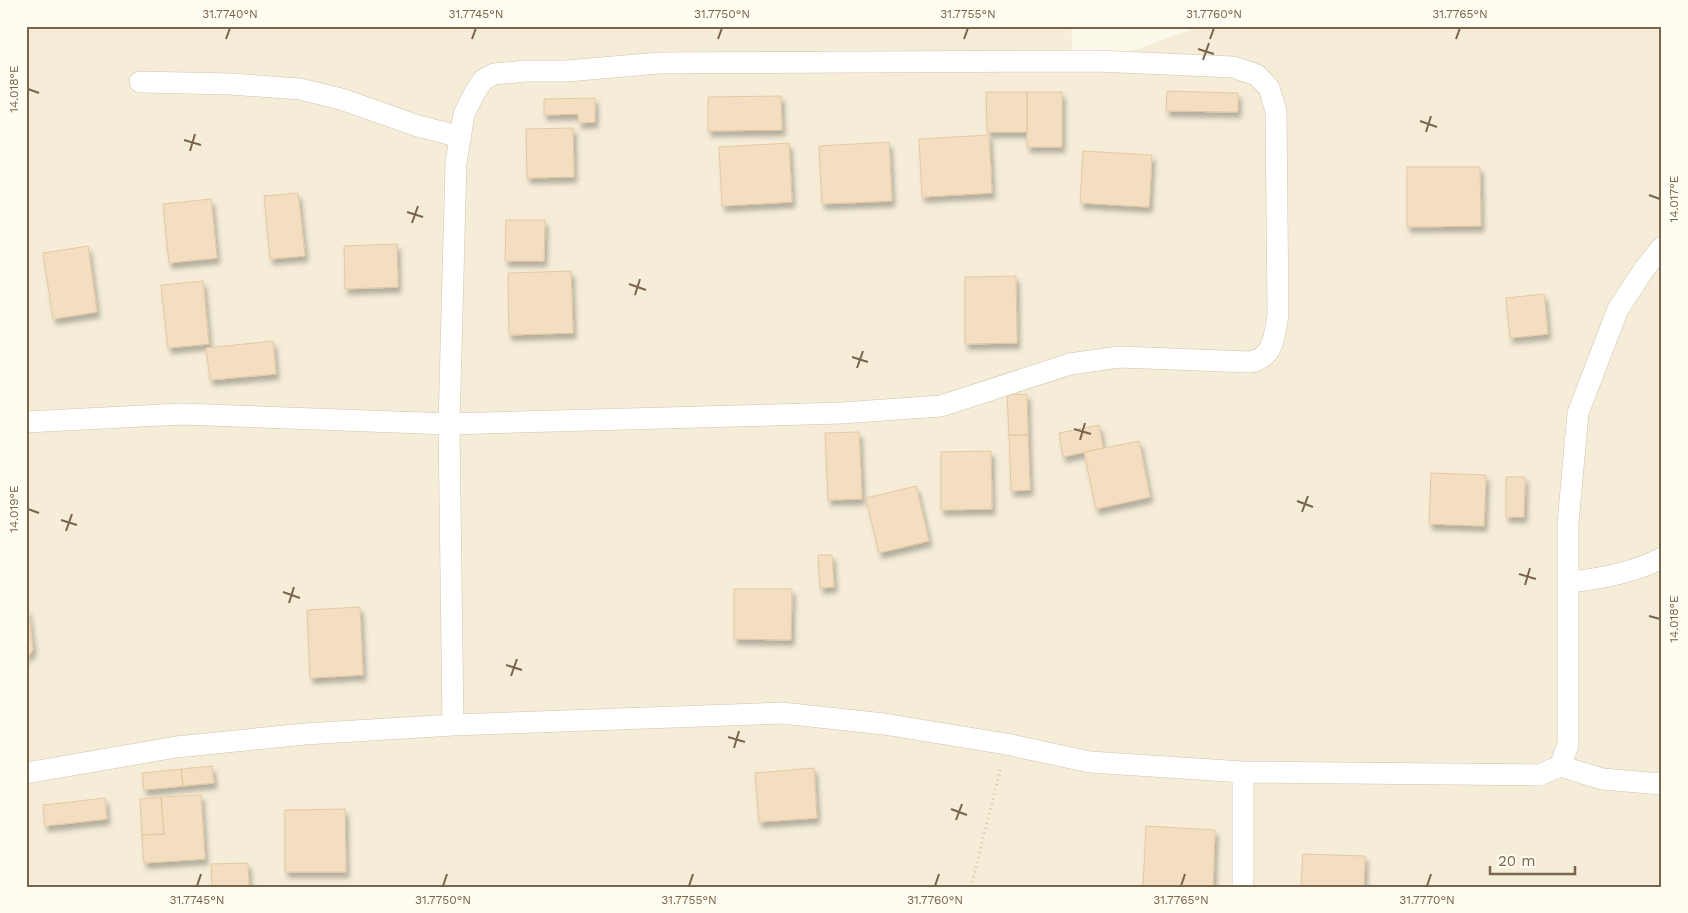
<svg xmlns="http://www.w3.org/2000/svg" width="1688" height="913" font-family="'Work Sans',sans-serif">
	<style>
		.residential { fill: #f5edd8 }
		.building { fill: #f3dec1; stroke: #e6c8a1; filter: url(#shadow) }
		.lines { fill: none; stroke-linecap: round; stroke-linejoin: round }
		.street-casing { stroke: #d0c3af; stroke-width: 22 }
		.path { stroke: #d9c2a4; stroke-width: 3; stroke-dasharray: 1 4; stroke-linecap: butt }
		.street { stroke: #fff; stroke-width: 21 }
		.ticks { fill: none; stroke: #79644c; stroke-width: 2 }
		.neatline { fill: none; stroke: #79644c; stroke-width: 2 }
		.ticks-label { font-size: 12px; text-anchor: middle; fill: #79644c }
	</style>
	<defs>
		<filter id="shadow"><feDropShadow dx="3" dy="5.5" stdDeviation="2.5" flood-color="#0004"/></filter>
	</defs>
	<rect width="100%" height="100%" fill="#fdf9ea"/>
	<path class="residential" d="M26 26H1071L1074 72 1201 26H1662V887H26Z"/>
	<path class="building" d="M1167 91 1238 93V112L1166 111Z
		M986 92H1027V132H987Z
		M1027 92H1062V147H1027Z
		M781 96 782 130 708 131V97Z
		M595 98V122L579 123 578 114 544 115V99Z
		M573 128 574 177 527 178 526 129Z
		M989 135 992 193 922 197 919 139Z
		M889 142 892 201 822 204 819 146Z
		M789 143 792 202 722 206 719 147Z
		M1083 151 1152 155 1149 207 1080 203Z
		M1407 167H1480L1481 226 1407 227Z
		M298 193 305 256 270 259 264 196Z
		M211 199 217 258 169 263 163 204Z
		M506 220H545L544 261H505Z
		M397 244 398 287 345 289 344 246Z
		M88 246 97 312 53 319 43 253Z
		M571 271 573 333 509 335 508 273Z
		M1016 276 1017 343 965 344V277Z
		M203 281 209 344 168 348 161 285Z
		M1544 294 1548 334 1510 338 1506 298Z
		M273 341 276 374 210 380 206 348Z
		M1027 394 1028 435H1009L1007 395Z
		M1099 425 1103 448 1063 457 1059 433Z
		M859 432 862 499 828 500 825 433Z
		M1009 435H1028L1030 490 1011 491Z
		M1139 441 1150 497 1096 509 1084 452Z
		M991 451 992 509 941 510V452Z
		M1431 473 1486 475 1484 526 1429 524Z
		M1506 477H1525L1524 517H1506Z
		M916 486 929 541 879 553 866 498Z
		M818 555H832L834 587 820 588Z
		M734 589H792L791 640 734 639Z
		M360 607 363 675 310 678 307 610Z
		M26 609H28L33 650 26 658Z
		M212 766 214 783 183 786 181 769Z
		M814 768 817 818 759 822 755 773Z
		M181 769 183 786 144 790 142 773Z
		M201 795 205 859 144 863 142 835 164 834 161 797Z
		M161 797 164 834 142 835 140 799Z
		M105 798 107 819 45 826 43 805Z
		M345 809 346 872H285V810Z
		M1146 826 1215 830 1213 887H1143Z
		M1303 854 1365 856 1364 887H1301Z
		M248 863 249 887H212L211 864Z"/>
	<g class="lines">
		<g class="street-casing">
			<path id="street" d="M140 82 230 84 300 89 341 99 418 126 461 137
				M26 422 182 414 449 424 842 413 941 406 1070 364 1119 357 1250 362C1275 357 1274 336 1278 315L1276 111 1269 88 1257 75 1233 67 1097 61 659 63 567 71H526L494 74 483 80 474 94 464 114 456 163 449 424 453 725
				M1569 582C1600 579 1633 573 1662 558
				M1560 766 1602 779 1662 784
				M26 773 176 747 305 734 453 725 782 713 884 724 1006 744 1090 762 1243 772 1539 775 1560 766 1568 745V523L1578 413 1618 309 1645 268 1662 247
				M1243 887V772"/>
		</g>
		<path class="path" d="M971 887 1001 767"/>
		<use href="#street" class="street"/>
	</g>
	<path class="ticks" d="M226 39 230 28M472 39 476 28M718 39 722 28M964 39 968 28M1210 39 1214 28M1456 39 1460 28M1198 49 1214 54M1203 60 1209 43M28 89 39 93M1420 121 1437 127M1426 132 1431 116M184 140 201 145M190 151 195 134M1649 195 1660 199M407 212 423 217M412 223 418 206M629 284 646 290M635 295 640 279M852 357 868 362M857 368 863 351M1074 429 1091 434M1080 440 1085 423M1297 501 1313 507M28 509 39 513M1302 512 1308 496M61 520 77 525M66 531 72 514M1519 574 1536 579M1525 585 1530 568M283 592 300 598M289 603 294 587M1649 616 1660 619M506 665 522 670M511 676 517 659M728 737 745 742M734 748 739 731M951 809 967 815M956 820 962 804M197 886 201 874M443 886 447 874M689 886 693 874M935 886 939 874M1181 886 1185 874M1427 886 1431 874"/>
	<rect width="1688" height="913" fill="none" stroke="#fffcf1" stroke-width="55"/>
	<path d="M1490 866v8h85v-8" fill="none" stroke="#79644c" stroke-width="2.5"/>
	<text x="1498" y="866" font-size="15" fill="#79644c" stroke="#fffcf1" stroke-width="4" paint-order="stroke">20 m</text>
	<rect x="28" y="28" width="1632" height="858" class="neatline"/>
	<g class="ticks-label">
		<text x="230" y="18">31.7740°N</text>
		<text x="476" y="18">31.7745°N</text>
		<text x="722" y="18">31.7750°N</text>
		<text x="968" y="18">31.7755°N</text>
		<text x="1214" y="18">31.7760°N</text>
		<text x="1460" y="18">31.7765°N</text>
		<text transform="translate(14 89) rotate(-90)" y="4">14.018°E</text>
		<text transform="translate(1674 199) rotate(-90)" y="4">14.017°E</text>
		<text transform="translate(14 509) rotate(-90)" y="4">14.019°E</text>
		<text transform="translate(1674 619) rotate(-90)" y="4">14.018°E</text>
		<text x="197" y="904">31.7745°N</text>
		<text x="443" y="904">31.7750°N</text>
		<text x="689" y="904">31.7755°N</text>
		<text x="935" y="904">31.7760°N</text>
		<text x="1181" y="904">31.7765°N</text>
		<text x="1427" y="904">31.7770°N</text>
	</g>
</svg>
